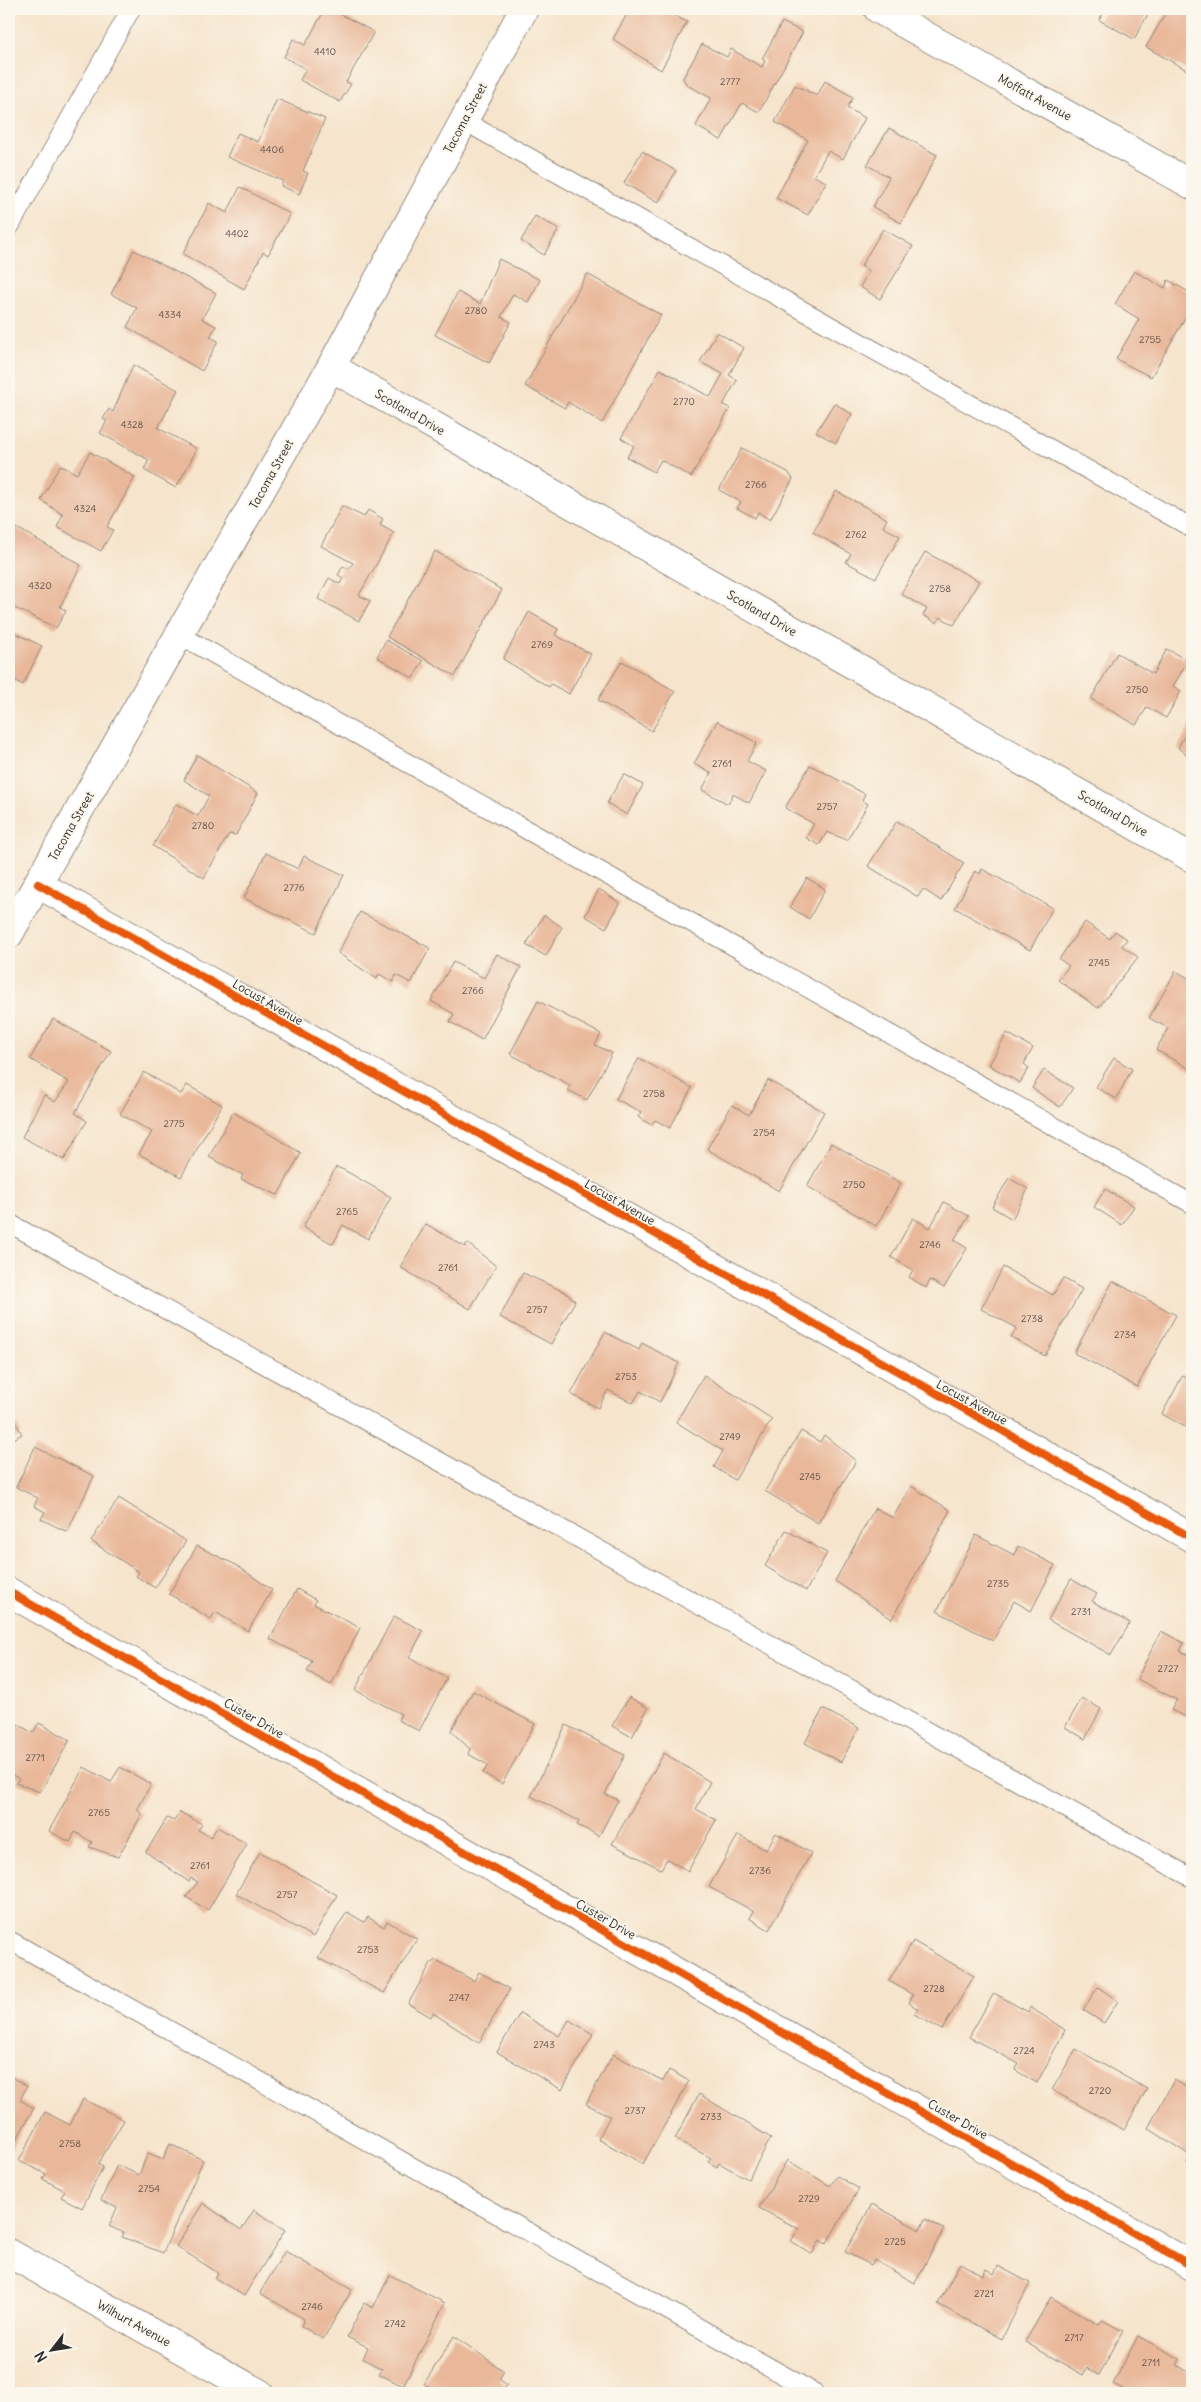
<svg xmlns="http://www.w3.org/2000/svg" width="1201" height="2402" font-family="Delius,sans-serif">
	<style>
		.building { fill: #e9b89a }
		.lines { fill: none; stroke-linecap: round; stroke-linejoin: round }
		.lane-casing { stroke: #90887c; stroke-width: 20 }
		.street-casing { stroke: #90887c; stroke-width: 30 }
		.lane { stroke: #fff; stroke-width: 18 }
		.street { stroke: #fff; stroke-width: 28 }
		.cycleway-casing { stroke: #fbf7ec; stroke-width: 11 }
		.cycleway { stroke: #e8590c; stroke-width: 8 }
		.labels { text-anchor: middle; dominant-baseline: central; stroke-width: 4; stroke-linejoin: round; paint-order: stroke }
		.number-label { font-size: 10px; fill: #5a4e47 }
		.street-label { font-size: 12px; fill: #2b2b2b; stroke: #fbf7ec }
	</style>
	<rect width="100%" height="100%" fill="#fbf7ec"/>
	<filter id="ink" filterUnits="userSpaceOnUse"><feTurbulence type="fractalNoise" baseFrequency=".02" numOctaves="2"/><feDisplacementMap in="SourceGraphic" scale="10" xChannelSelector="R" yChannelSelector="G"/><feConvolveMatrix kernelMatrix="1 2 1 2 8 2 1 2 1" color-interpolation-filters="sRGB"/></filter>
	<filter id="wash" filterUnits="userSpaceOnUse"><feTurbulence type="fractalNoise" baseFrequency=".0096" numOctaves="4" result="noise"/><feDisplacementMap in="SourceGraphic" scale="20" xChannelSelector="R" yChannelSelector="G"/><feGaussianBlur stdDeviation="1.12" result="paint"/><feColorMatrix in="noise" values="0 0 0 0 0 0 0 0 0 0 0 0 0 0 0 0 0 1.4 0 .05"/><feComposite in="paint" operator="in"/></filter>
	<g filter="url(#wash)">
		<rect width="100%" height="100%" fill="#f6e4cc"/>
		<g id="blocks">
			<path class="building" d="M325 9H331L374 32 346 82 351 84 340 102 300 80 306 69 284 57 293 39 305 45Z
				M630 9H662L687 22 661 70 613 39Z
				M1096 9H1151L1134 39 1099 20 1103 13Z
				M1168 9H1192V73L1146 47Z
				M782 22 803 32 759 112 742 103 721 140 696 126 711 98 687 85 683 78 702 44 727 57 731 49 762 67 765 61 762 59Z
				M825 81 853 97 847 108 865 118 843 159 828 151 814 176 826 182 808 215 776 198 808 140 775 122 795 85 817 96Z
				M277 99 325 119 303 171 308 173 299 194 281 186 283 181 227 157 238 133 258 142Z
				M889 128 937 155 901 223 873 207 889 177 867 165Z
				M642 151 676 171 658 203 624 183Z
				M240 187 290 214 268 255 263 252 244 289 183 254 209 203 227 213Z
				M535 216 559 229 544 255 521 241Z
				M883 229 913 246 880 299 860 287 869 271 861 266Z
				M134 250 216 293 202 319 216 326 210 337 218 341 202 371 127 327 137 308 111 294Z
				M499 259 540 280 528 302 513 294 501 317 511 322 489 363 435 335 458 292 480 304Z
				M1134 271 1165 288 1168 280 1192 294V306L1151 377 1116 359 1139 319 1115 304Z
				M587 274 661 315 602 423 568 402 565 408 525 386Z
				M717 332 744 348 729 375 737 380 723 405 730 408 691 477 661 460 654 472 627 457 634 446 621 438 660 369 710 397 723 374 700 362Z
				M133 365 178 390 158 428 197 449 176 488 144 470 149 460 100 433 107 421 103 419 109 409 113 412Z
				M834 403 852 414 836 443 816 432Z
				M742 448 788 472 793 479 770 520 758 512 755 518 737 508 741 502 719 490Z
				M90 452 135 477 107 527 113 530 101 551 57 527 63 515 41 500 60 465 77 474Z
				M836 491 887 519 883 527 900 536 876 578 846 562 851 554 813 532Z
				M342 506 364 517 368 510 383 519 380 525 394 533 359 595 370 601 359 621 318 599 329 578 340 584 343 578 338 575 343 566 349 569 353 563 321 546Z
				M10 524 81 565 60 607 66 611 56 628 9 605Z
				M435 551 502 590 455 676 387 637Z
				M925 552 979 581 954 625 940 617 937 623 923 615 927 609 901 594Z
				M529 612 558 629 555 635 591 654 569 694 551 684 549 687 503 659Z
				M9 630 42 646 23 685 14 680 9 696Z
				M386 640 423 661 413 678 377 657Z
				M1167 649 1188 661 1173 686 1181 691 1166 718 1147 707 1136 725 1091 699 1117 653 1153 674Z
				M622 661 675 691 652 731 598 700Z
				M717 721 757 743 747 761 766 771 749 803 733 794 728 804 702 790 711 773 694 764Z
				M1192 722V759L1178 748Z
				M197 755 258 793 236 835 229 834 204 878 153 846 176 804 198 816 209 796 184 780Z
				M810 765 865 794 862 800 868 804 847 840 827 832 819 845 806 838 814 824 785 808Z
				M624 774 643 785 627 815 607 803Z
				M897 821 964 863 941 901 923 889 918 897 868 866Z
				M266 853 298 869 304 856 344 875 316 933 244 898Z
				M982 869 1053 908 1030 950 955 908 975 871 980 874Z
				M807 878 825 889 809 919 790 907Z
				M599 889 620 903 606 928 585 916Z
				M360 912 430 948 411 983 396 975 393 982 379 974 377 979 338 953Z
				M544 915 562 927 546 956 526 945Z
				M1085 922 1110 939 1115 931 1127 939 1122 946 1138 957 1098 1008 1058 980 1069 966 1059 959Z
				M497 954 521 967 482 1040 450 1022 454 1014 431 1001 453 962 484 978Z
				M1176 971 1192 980V1070L1156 1050 1168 1028 1149 1018Z
				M538 1001 601 1034 595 1045 612 1053 587 1100 568 1090 570 1085 510 1054Z
				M53 1019 111 1051 75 1113 87 1121 64 1160 22 1137 44 1095 55 1102 69 1082 30 1059Z
				M1007 1033 1033 1048 1024 1064 1029 1068 1020 1083 989 1065Z
				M639 1058 692 1088 670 1128 655 1120 651 1125 638 1117 641 1112 616 1099Z
				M1114 1058 1132 1069 1116 1099 1096 1087Z
				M1044 1070 1073 1088 1060 1107 1032 1088Z
				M144 1072 181 1094 187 1085 222 1105 181 1177 139 1154 152 1132 120 1114Z
				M768 1080 824 1112 779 1191 707 1149 732 1105 749 1115Z
				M233 1112 301 1153 278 1195 241 1179 243 1175 209 1157Z
				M831 1143 901 1183 876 1226 807 1186Z
				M336 1167 344 1170 391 1197 368 1239 343 1225 333 1244 303 1227Z
				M1009 1178 1028 1189 1012 1219 992 1207Z
				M1105 1189 1134 1206 1122 1225 1094 1207Z
				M944 1202 969 1216 954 1240 967 1248 944 1288 930 1280 926 1288 909 1277 913 1270 891 1257 913 1218 930 1228Z
				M426 1224 465 1247 467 1243 496 1266 470 1309 400 1267Z
				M1003 1267 1053 1295 1063 1278 1082 1289 1045 1356 1011 1337 1017 1328 981 1309Z
				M523 1273 565 1292 575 1301 551 1344 500 1317Z
				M1113 1281 1176 1315 1137 1387 1074 1353Z
				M605 1332 639 1350 642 1343 679 1363 660 1402 640 1391 633 1403 608 1390 598 1408 571 1394Z
				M704 1375 772 1419 735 1480 714 1467 723 1451 676 1422Z
				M1183 1375 1192 1380V1431L1162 1414Z
				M9 1411 22 1434 9 1442Z
				M801 1431 820 1442 824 1435 856 1461 818 1523 765 1491Z
				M35 1447 94 1476 67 1532 41 1519 45 1512 34 1506 38 1498 16 1487Z
				M911 1486 950 1510 892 1619 835 1581 875 1508 893 1518Z
				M119 1498 186 1541 155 1588 136 1576 139 1572 91 1541Z
				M786 1530 827 1553 806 1591 765 1566Z
				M976 1535 1014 1555 1018 1546 1055 1565 1031 1611 1014 1601 993 1641 937 1611Z
				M197 1546 236 1565 272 1590 248 1631 215 1612 211 1619 169 1594Z
				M1071 1579 1097 1594 1092 1601 1130 1623 1111 1655 1048 1620Z
				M297 1589 316 1600 314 1604 360 1628 331 1685 307 1671 312 1661 270 1639Z
				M394 1616 423 1631 409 1658 447 1678 419 1731 398 1720 401 1714 355 1690Z
				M1161 1631 1184 1643 1180 1651 1192 1656V1704L1186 1717 1171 1710 1177 1700 1137 1679Z
				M473 1691 535 1724 502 1784 483 1773 488 1765 468 1754 470 1749 451 1731Z
				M629 1697 648 1708 632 1737 612 1726Z
				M1082 1698 1101 1709 1085 1739 1065 1727Z
				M823 1709 859 1728 841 1762 805 1743Z
				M9 1719 33 1733 39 1723 70 1740 40 1792 16 1783 19 1779 9 1773Z
				M566 1725 625 1755 605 1794 618 1800 599 1836 577 1825 579 1821 531 1796Z
				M664 1753 710 1782 696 1809 716 1820 688 1871 667 1859 661 1869 612 1844Z
				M84 1767 111 1782 120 1767 151 1784 137 1810 142 1814 118 1857 89 1847 92 1842 75 1832 70 1842 49 1831Z
				M180 1812 202 1824 198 1830 211 1837 217 1827 247 1844 208 1910 186 1897 198 1882 191 1878 189 1882 146 1852 167 1818 174 1821Z
				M776 1833 811 1853 769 1930 749 1918 753 1911 709 1887 738 1835 766 1850Z
				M260 1852 337 1895 313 1937 236 1894Z
				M347 1912 364 1922 368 1917 384 1927 387 1921 417 1939 384 1993 318 1958Z
				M913 1941 974 1976 942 2030 914 2014 918 2009 909 2003 913 1995 889 1981Z
				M436 1960 474 1981 479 1972 510 1989 479 2043 433 2013 431 2017 408 2004 431 1963Z
				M1098 1987 1118 2001 1104 2023 1083 2010Z
				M994 1993 1028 2012 1030 2007 1065 2030 1037 2083 1015 2070 1019 2064 969 2037Z
				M520 2013 559 2036 569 2020 593 2034 562 2090 497 2052Z
				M1076 2049 1147 2089 1124 2130 1052 2090Z
				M613 2054 663 2081 669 2070 689 2081 643 2164 598 2139 610 2116 586 2104Z
				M11 2077 27 2086 20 2100 34 2108 9 2153V2082Z
				M1174 2080 1192 2091V2165L1187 2162 1191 2156 1148 2128Z
				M699 2094 771 2138 748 2179 719 2163 717 2167 708 2162 711 2158 675 2139Z
				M83 2099 124 2120 98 2164 103 2167 82 2208 61 2197 65 2191 43 2179 46 2174 19 2161 45 2112 70 2125Z
				M170 2144 203 2160 163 2253 122 2237 124 2233 109 2226 117 2208 101 2200 117 2165 139 2175 148 2153 163 2159Z
				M787 2160 830 2186 837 2176 859 2189 826 2244 820 2240 812 2254 791 2241 799 2229 759 2208Z
				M203 2203 241 2230 254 2210 285 2230 244 2296 215 2278 218 2273 176 2246Z
				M872 2204 920 2230 925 2219 944 2229 915 2283 874 2260 871 2265 845 2252Z
				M285 2251 352 2290 323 2339 301 2326 304 2319 260 2293Z
				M960 2263 983 2276 986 2269 994 2274 998 2266 1030 2283 1002 2339 938 2304Z
				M390 2275 445 2303 403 2386 379 2374 382 2369 363 2359 368 2347 347 2337 364 2303 373 2308Z
				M1051 2297 1099 2325 1102 2320 1123 2331 1099 2375 1087 2368 1083 2375 1025 2342Z
				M454 2336 504 2371 499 2379 507 2385 502 2393H439L424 2384Z
				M1138 2336 1180 2359 1177 2365 1192 2374V2393H1131L1113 2384Z
				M9 2384 24 2393H9Z"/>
		</g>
	</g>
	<g filter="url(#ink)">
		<use href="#blocks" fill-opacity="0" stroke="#90887c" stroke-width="1"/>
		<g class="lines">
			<g class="lane-casing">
				<path id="lane" d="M464 121 1192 528
					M9 228 131 9
					M180 635 1192 1204
					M9 1223 1192 1878
					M9 1940 815 2393"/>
			</g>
			<g class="street-casing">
				<path id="street" d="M878 9 1192 185
					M331 367 1192 858
					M38 884 1192 1538
					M9 934 331 367 524 9
					M9 1592 1192 2266
					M9 2253 259 2393"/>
			</g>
			<use href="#lane" class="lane"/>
			<use href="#street" class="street"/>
			<g class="cycleway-casing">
				<path id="cycleway" d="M38 884 1192 1538
					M9 1592 1192 2266"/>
			</g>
			<use href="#cycleway" class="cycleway"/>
		</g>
	</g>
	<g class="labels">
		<g class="number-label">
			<text x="325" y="51">4410</text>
			<text x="730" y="81">2777</text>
			<text x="272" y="149">4406</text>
			<text x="237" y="233">4402</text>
			<text x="476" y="310">2780</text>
			<text x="170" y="314">4334</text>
			<text x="1150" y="339">2755</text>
			<text x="684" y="401">2770</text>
			<text x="132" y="424">4328</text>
			<text x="756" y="484">2766</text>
			<text x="85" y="508">4324</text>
			<text x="856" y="534">2762</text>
			<text x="40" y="585">4320</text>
			<text x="940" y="588">2758</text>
			<text x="542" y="644">2769</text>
			<text x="1137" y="689">2750</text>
			<text x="722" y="763">2761</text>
			<text x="827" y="806">2757</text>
			<text x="203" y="825">2780</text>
			<text x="294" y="887">2776</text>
			<text x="1099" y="962">2745</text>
			<text x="473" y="990">2766</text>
			<text x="654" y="1093">2758</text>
			<text x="174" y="1123">2775</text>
			<text x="764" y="1132">2754</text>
			<text x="854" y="1184">2750</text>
			<text x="347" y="1211">2765</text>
			<text x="930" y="1244">2746</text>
			<text x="448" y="1267">2761</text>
			<text x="537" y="1309">2757</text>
			<text x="1032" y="1318">2738</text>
			<text x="1125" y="1334">2734</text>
			<text x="626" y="1376">2753</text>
			<text x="730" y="1436">2749</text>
			<text x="810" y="1476">2745</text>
			<text x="998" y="1583">2735</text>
			<text x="1081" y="1611">2731</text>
			<text x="1168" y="1668">2727</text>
			<text x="35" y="1757">2771</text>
			<text x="99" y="1812">2765</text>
			<text x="200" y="1865">2761</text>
			<text x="760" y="1870">2736</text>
			<text x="287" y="1894">2757</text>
			<text x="368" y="1949">2753</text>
			<text x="934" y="1988">2728</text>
			<text x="459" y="1997">2747</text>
			<text x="544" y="2044">2743</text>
			<text x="1024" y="2050">2724</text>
			<text x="1100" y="2090">2720</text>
			<text x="635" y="2110">2737</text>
			<text x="711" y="2116">2733</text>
			<text x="70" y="2143">2758</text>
			<text x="149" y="2188">2754</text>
			<text x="809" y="2198">2729</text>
			<text x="895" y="2241">2725</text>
			<text x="984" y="2293">2721</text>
			<text x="312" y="2306">2746</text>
			<text x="395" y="2323">2742</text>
			<text x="1074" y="2337">2717</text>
			<text x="1151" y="2362">2711</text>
		</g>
		<g class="street-label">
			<text transform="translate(1035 97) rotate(29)">Moffatt Avenue</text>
			<text transform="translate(465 118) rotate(-62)">Tacoma Street</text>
			<text transform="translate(410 412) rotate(30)">Scotland Drive</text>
			<text transform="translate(271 474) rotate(-61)">Tacoma Street</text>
			<text transform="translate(762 613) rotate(30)">Scotland Drive</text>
			<text transform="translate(1113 813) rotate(30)">Scotland Drive</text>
			<text transform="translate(71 826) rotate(-60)">Tacoma Street</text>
			<text transform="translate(268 1002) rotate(30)">Locust Avenue</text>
			<text transform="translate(620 1202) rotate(30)">Locust Avenue</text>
			<text transform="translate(972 1402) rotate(29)">Locust Avenue</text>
			<text transform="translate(254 1718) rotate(30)">Custer Drive</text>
			<text transform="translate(606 1919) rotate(30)">Custer Drive</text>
			<text transform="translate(958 2119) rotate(30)">Custer Drive</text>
			<text transform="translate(134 2323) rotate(29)">Wilhurt Avenue</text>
		</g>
	</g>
	<rect width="1201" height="2402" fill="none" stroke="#fbf7ec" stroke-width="30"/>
	<g transform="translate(52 2350) rotate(239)" stroke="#fbf7ec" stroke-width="4" paint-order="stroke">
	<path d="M0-4L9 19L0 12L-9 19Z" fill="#2b2b2b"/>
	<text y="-8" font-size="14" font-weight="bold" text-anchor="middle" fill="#2b2b2b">N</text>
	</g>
</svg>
